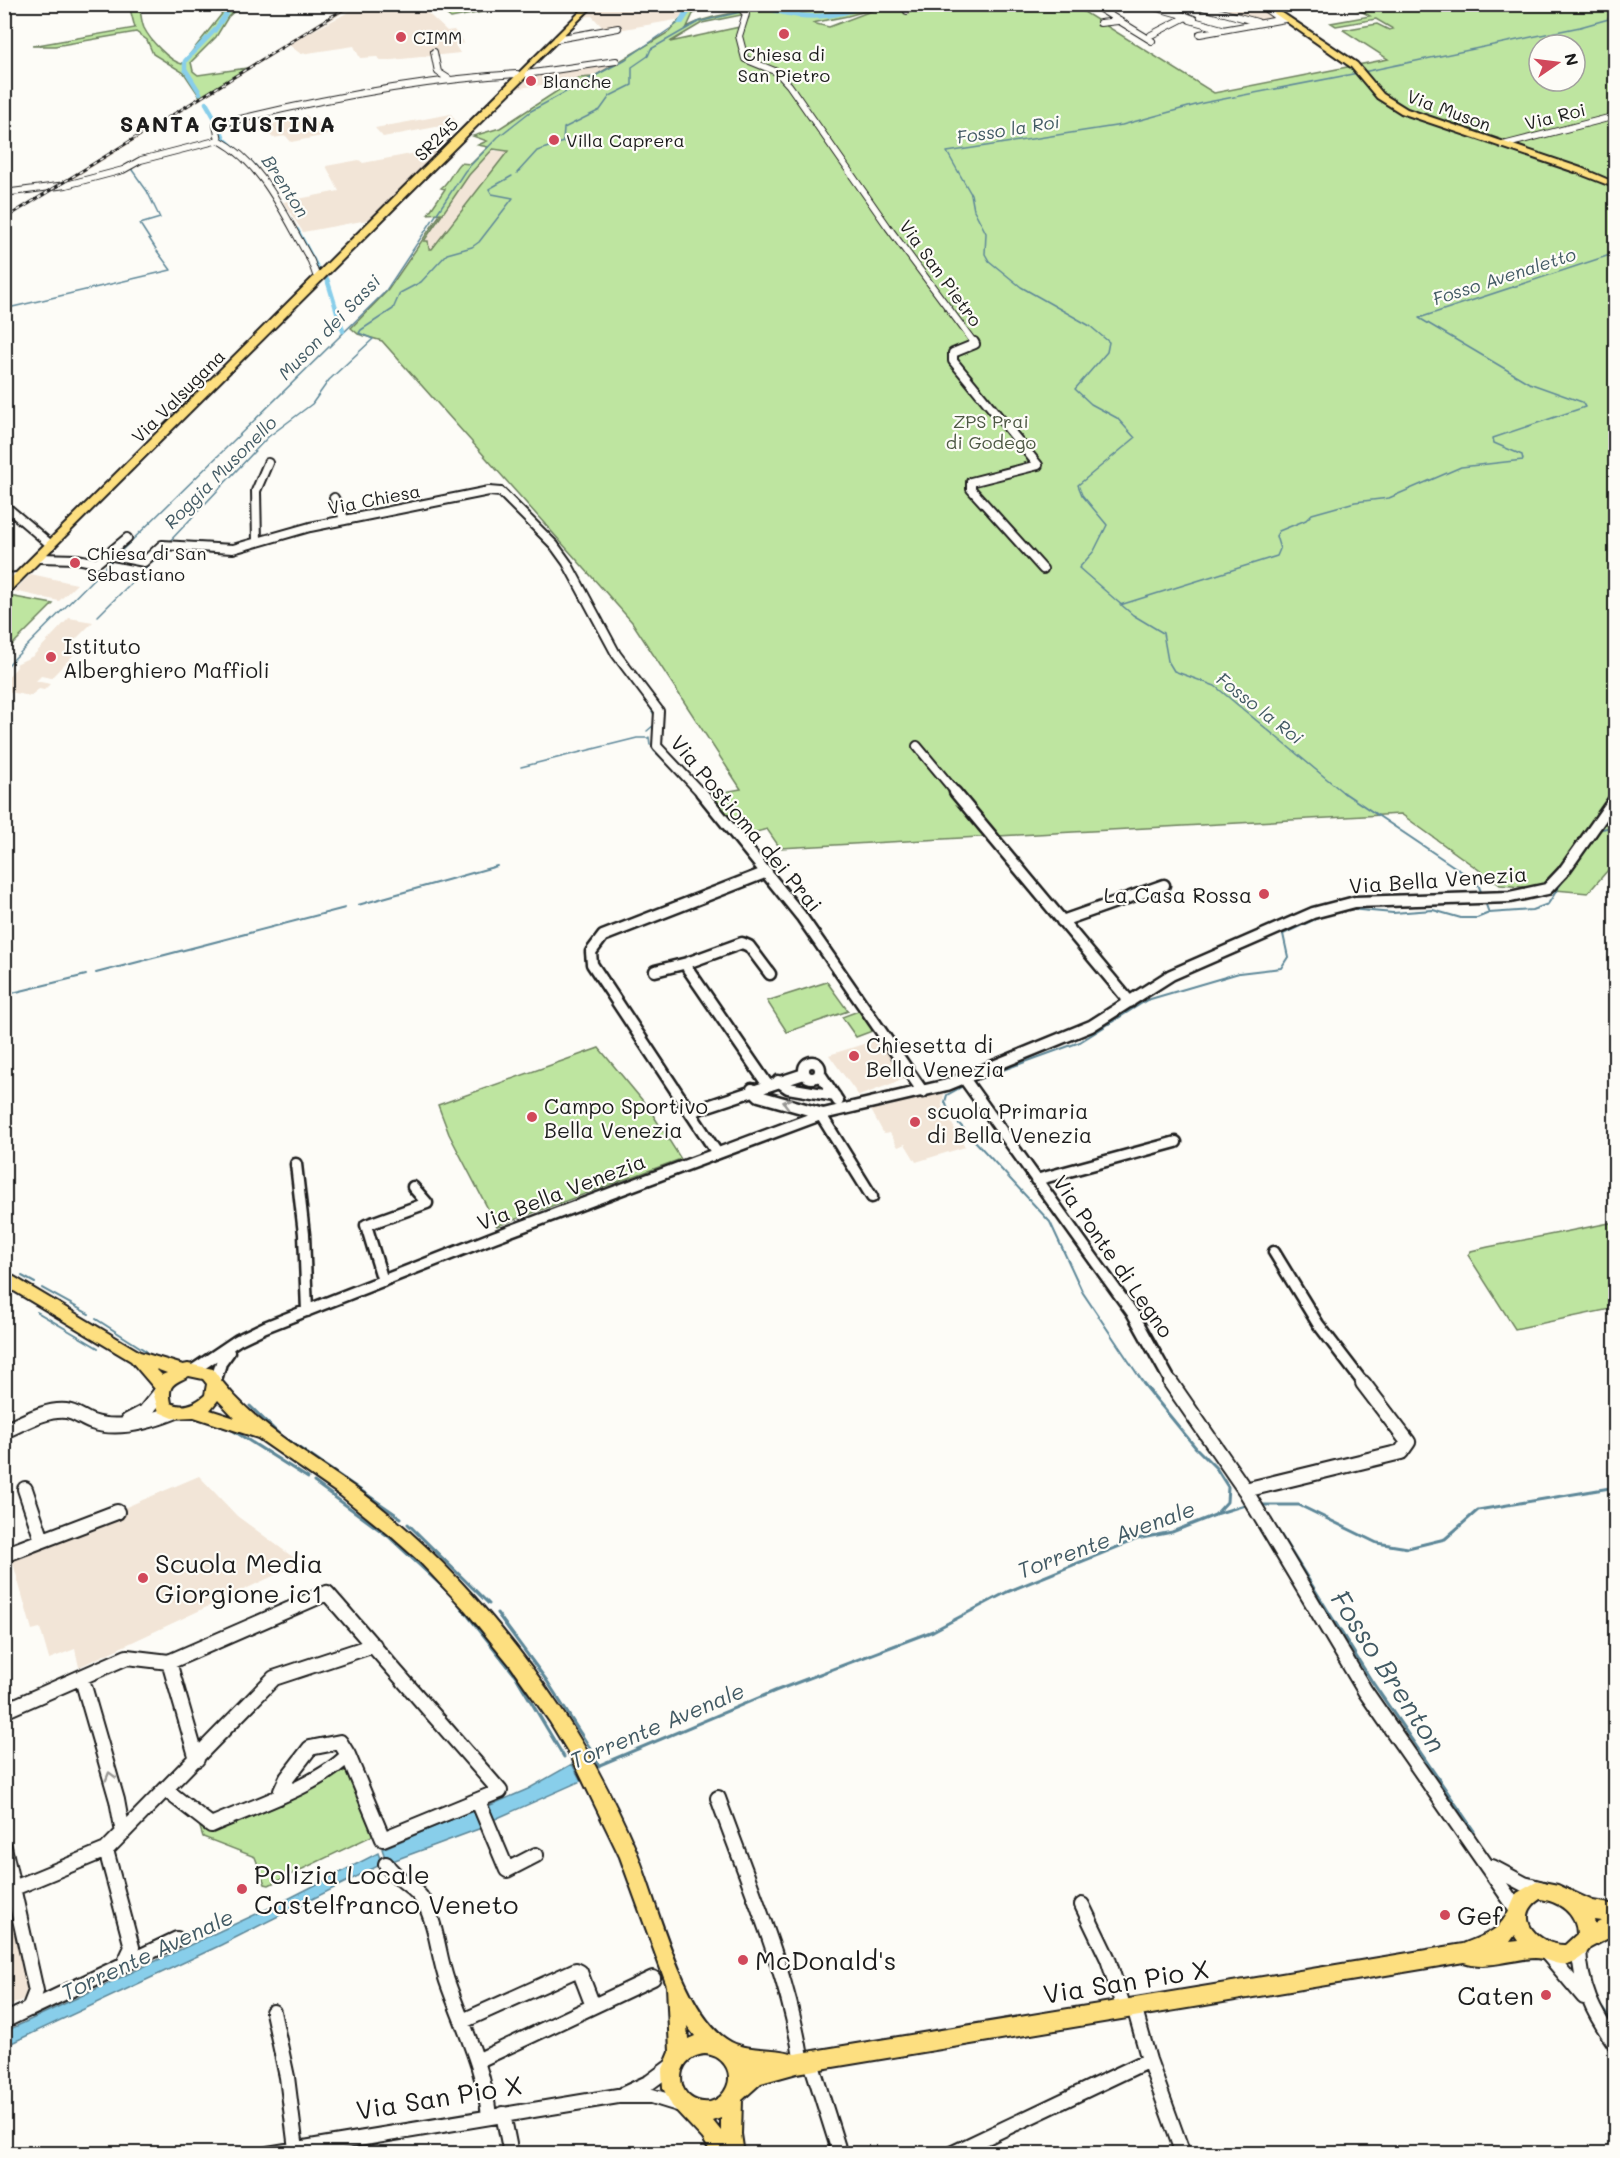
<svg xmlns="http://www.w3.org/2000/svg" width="1620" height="2158" font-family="Mali,sans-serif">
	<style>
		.built { fill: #f2e5d7 }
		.green { fill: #bee5a0; stroke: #6d805e; stroke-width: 1.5; fill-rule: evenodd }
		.water { fill: #88ceea; stroke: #5d8798; stroke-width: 1.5 }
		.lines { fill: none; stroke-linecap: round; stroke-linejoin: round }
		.stream-far2 { stroke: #5d8798; stroke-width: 1.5 }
		.stream-far1 { stroke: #5d8798; stroke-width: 2 }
		.stream { stroke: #5d8798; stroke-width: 3 }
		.canal { stroke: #88ceea; stroke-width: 4.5 }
		.river { fill: #88ceea; fill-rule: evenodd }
		.minor-far3-casing { stroke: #1c1c1c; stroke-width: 8 }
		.minor-far2-casing { stroke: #1c1c1c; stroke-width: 12 }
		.minor-far1-casing { stroke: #1c1c1c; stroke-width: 15 }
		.minor-casing { stroke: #1c1c1c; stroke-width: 18 }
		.major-casing { stroke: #1c1c1c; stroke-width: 4 }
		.minor-far3 { stroke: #fdfcf7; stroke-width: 6 }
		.minor-far2 { stroke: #fdfcf7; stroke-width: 8 }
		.minor-far1 { stroke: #fdfcf7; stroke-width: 10 }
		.minor { stroke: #fdfcf7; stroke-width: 14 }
		.major { fill: #fddf80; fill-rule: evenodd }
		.rail-casing { stroke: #1c1c1c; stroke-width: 3 }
		.rail { stroke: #fdfcf7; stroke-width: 1.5; stroke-dasharray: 4; stroke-linecap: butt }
		.oneway { stroke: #989794 }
		.poi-dot { fill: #d1495b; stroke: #fdfcf7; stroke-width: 2 }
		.labels { text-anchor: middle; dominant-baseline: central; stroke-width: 4.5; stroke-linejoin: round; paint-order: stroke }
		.far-poi-label { font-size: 18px; fill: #1c1c1c; stroke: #fdfcf7; text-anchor: start }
		.far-street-label { font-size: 18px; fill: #1c1c1c; stroke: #fdfcf7 }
		.far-water-label { font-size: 18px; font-style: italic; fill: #425a64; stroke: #fdfcf7 }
		.far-park-label { font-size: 18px; fill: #4d5844; stroke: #fdfcf7 }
		.poi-label { font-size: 21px; fill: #1c1c1c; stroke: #fdfcf7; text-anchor: start }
		.street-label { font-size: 21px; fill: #1c1c1c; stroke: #fdfcf7 }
		.far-district-label { font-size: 22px; font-weight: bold; letter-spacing: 1.5px; fill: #1c1c1c; stroke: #fdfcf7 }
		.water-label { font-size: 22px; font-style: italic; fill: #425a64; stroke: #fdfcf7 }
		.near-poi-label { font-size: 26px; fill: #1c1c1c; stroke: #fdfcf7; text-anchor: start }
		.near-street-label { font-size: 26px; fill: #1c1c1c; stroke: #fdfcf7 }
		.near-water-label { font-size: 27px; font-style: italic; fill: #425a64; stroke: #fdfcf7 }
	</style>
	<rect width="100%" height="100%" fill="#fdfcf7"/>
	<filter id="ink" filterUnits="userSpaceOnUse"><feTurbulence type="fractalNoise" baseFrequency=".0167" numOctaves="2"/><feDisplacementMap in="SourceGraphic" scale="12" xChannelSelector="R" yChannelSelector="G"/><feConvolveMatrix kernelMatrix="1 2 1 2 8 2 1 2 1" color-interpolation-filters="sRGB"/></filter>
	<g filter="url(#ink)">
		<path class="built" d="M377 4 419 5 447 31 454 30 464 43 455 45 460 53 382 61 377 57 360 58 354 46 301 54 289 45 68 182 55 186 347 5H356L309 33 358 7Z
			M596 5H679L687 11 681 19 607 32 592 16 584 17Z
			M1232 5H1259L1280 19 1261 23 1225 12Z
			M623 61 592 78 512 89 525 77Z
			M451 114 457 123 383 137 375 128Z
			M306 115 332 134 291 142 286 136 273 138 266 131 255 132 246 120 252 118 261 127Z
			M443 148 373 219 303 232 283 202 339 191 326 166 359 160 363 163Z
			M494 148 495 151 508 150 510 157 440 248 429 249 428 241H423L469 175Z
			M31 574 67 582 77 584 59 601 14 591Z
			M69 618 93 622 73 642 83 645 51 678 41 676 36 681 50 684 44 690 39 689 30 696 5 691V680L17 667 16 664 33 656Z
			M882 1038 907 1078 859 1096 829 1055Z
			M944 1093 942 1106 965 1147 916 1162 905 1144 898 1147 890 1133 884 1134 871 1110 895 1105V1101Z
			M199 1476 237 1516 301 1563 79 1667 75 1649 49 1659 40 1628 32 1630 11 1556Z
			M4 1891 29 1991 22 2000 5 2008Z"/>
		<path class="green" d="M709 4 693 14 687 27C710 14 741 14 763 5 770 2 784 5 792 5L785 10 800 7 803 9 801 12C811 14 816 8 824 9 844 12 866 5 887 5L848 16 812 23 829 27 887 5H1073L1214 93 1388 59 1343 30 1377 24 1389 30 1393 29 1376 19 1336 26 1331 23 1370 16 1350 5H1615V862L1588 893 1500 885 1401 814 780 848 767 829 742 836 713 801 712 794 741 789 632 622 382 341 358 334 351 328 388 290 441 213 428 214 445 189 441 188C450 181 452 171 460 163L471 164 488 147 478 145 487 141 473 136 500 128 568 84 578 78 593 77 669 32 687 11 679 5ZM747 14 749 17 744 26 670 42 702 23 741 15 743 17ZM1539 45H1575V81H1539ZM493 149 508 151 432 249H429L428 241H424L469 175Z
			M129 5H139C141 12 141 21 144 28 150 40 169 61 182 64L229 5H241L228 17 216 37 191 62 193 71 198 75 247 68 200 97 184 73 153 54 147 40 136 32 55 46H32L135 28Z
			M434 5H499L503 8 451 18Z
			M9 596 53 604 5 652V600Z
			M827 982 848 1011 787 1032 767 1001Z
			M861 1010 875 1030 856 1037 842 1017Z
			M599 1048 648 1107 681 1159 497 1226 449 1134 438 1105Z
			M1615 1222V1308L1515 1329 1468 1255 1471 1251 1488 1247Z
			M347 1770 378 1833 269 1885 265 1884 255 1857 203 1837 197 1818 206 1826Z"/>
		<path class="water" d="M572 1764 581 1781 493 1820 486 1807 528 1789Z
			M474 1810 484 1827 387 1863 382 1849Z
			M378 1853 382 1864 221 1945 5 2046 4 2032 282 1902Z"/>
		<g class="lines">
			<path class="stream-far2" d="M1363 72 1580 27 1616 17
				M133 166 132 170 147 191 160 218 140 224 156 249
				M517 173 537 151 563 142 564 128 600 110 610 96 632 85V67L648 56 651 49 698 22 766 6
				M4 309 171 270 157 251
				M169 542 268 437 312 404 329 380 373 339 359 333 361 330 393 309 400 293 421 282 447 254 472 247 479 242 513 198 492 194 489 189 512 176
				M118 554 385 292 465 171 498 137 531 111 626 59 680 22
				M152 562 161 551
				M144 570 149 564
				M1120 605 1277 556 1280 549 1276 536 1279 531 1306 520 1312 514 1355 502 1389 498 1461 467 1523 460 1522 455 1494 443 1493 438 1585 407 1582 402 1529 383 1419 318 1616 253
				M98 616 132 582
				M617 663 639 691
				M4 669 114 558
				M648 703 655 717
				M4 713 10 708
				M647 731 654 725
				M649 737 650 745
				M654 751 674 770
				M521 767 637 738H649
				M1345 794 1215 686 1174 671 1168 661 1163 633 1133 615 1079 568 1094 551 1107 525 1082 495 1078 485 1135 438 1117 418 1091 404 1075 389 1107 352 1109 342 1090 326 1021 287 989 261 985 254 986 233 974 210 971 194 947 152 1122 125 1203 103 1358 73"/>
			<path class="stream-far1" d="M1343 792 1477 882 1482 894
				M1602 829 1616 826
				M1485 902 1489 913
				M358 905 497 866
				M1339 912 1349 909 1393 913 1433 910 1461 918H1477L1489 913 1532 910 1548 904 1566 876
				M96 973 345 908
				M4 995 86 975
				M970 1082 1080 1042 1147 1000 1239 973 1281 968 1288 957 1283 934 1322 916
				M965 1085 947 1095 945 1102 950 1114 1050 1222 1083 1293 1144 1384
				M22 1276 35 1283
				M42 1288 89 1314
				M37 1312 98 1348
				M96 1319 146 1351"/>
			<path class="stream" d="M250 1406 281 1436
				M229 1428 308 1478
				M286 1439 401 1518
				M314 1482 388 1536 446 1590
				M1261 1505H1299L1377 1543 1408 1548 1445 1539 1478 1510 1616 1487
				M1216 1514 1248 1504
				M1267 1514 1272 1522
				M408 1524 489 1604
				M1277 1529 1371 1680 1474 1831
				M454 1598 515 1675 564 1757
				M497 1613 547 1681 590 1748
				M595 1758 599 1766
				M595 1767 775 1691 933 1631 1007 1592 1137 1539 1172 1532 1215 1515 1227 1502 1228 1487 1216 1468 1196 1448 1143 1383
				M1598 2003 1616 2028"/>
			<path class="canal" d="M200 93 185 69V61L215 30 233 4
				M206 103 217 122
				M219 125 224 139 255 167
				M297 230 319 271
				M327 279 343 331"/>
			<path class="river" d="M695 4H706L691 12 683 24H677L685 8Z
				M756 4C775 4 792 14 812 14 833 14 852 4 872 4 839 23 788 24 756 4Z"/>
			<g class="minor-far3-casing">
				<path id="minor-far3" d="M737 4 746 14 739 36 745 59 777 72 789 85 888 227 975 344
					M1001 4H1025
					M1092 4 1152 41
					M1259 4 1277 17
					M1147 5 1186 16
					M1199 6 1257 22
					M907 11 908 8 951 4
					M1186 16 1194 19 1183 17Z
					M1190 20 1222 29
					M1100 23 1118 21
					M1200 34 1285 19
					M1151 35 1184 18
					M557 39 618 28
					M434 52 438 72 449 79
					M526 74 616 61
					M219 140 216 125C315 100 415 80 517 74
					M219 140C265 165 285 217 311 261L316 275 320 277
					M1503 145 1616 116
					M4 193 66 185 123 170 141 160 219 140"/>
			</g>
			<g class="minor-far2-casing">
				<path id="minor-far2" d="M974 342 975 344 953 353V361L1038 465 971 482V489L1043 569
					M334 498 345 520
					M4 505 51 545
					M257 542 256 491 268 463
					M108 555 144 562 162 545 233 549 310 527 489 491 501 492 554 545 567 563 616 654 659 711 657 746 702 794
					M39 558 77 559 97 563 127 538
					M4 578 18 577
					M917 746 957 794"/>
			</g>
			<g class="minor-far1-casing">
				<path id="minor-far1" d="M701 792 801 916 923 1092
					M955 792 1130 1002
					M1062 921 1164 885
					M655 971 687 963
					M804 1070a8 8 0 1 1 16 0a8 8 0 1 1-16 0Z
					M820 1074 838 1101
					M963 1077 1133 1314 1172 1384
					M778 1081 788 1088 835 1096
					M767 1084 688 969 687 963 742 943 749 946 770 974
					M752 1089 759 1096 823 1114
					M690 1112 804 1074
					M821 1115 872 1197
					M717 1153 592 964 591 952 603 936 767 872
					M296 1164 304 1234 307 1311
					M1036 1180 1176 1142
					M1274 1252 1318 1324 1364 1384
					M383 1281 366 1225 427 1203 413 1187
					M195 1369 238 1340 265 1327 494 1237 823 1114 947 1085 1091 1026 1171 975 1313 913 1355 902 1510 897 1547 889 1563 872 1616 797
					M215 1383 221 1363 229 1352"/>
			</g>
			<g class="minor-casing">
				<path id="minor" d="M1171 1383 1245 1490 1365 1691 1518 1911
					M128 1421 145 1412 161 1392
					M4 1431C23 1423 45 1409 66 1411 76 1412 83 1419 92 1422 118 1431 149 1422 174 1412
					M25 1489 42 1540
					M1245 1490 1401 1452 1408 1442 1363 1383
					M4 1555 117 1512
					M169 1662 197 1759
					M82 1679 117 1800 123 1833
					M4 1711 127 1657 169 1662 327 1593 500 1791 383 1839 348 1755C320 1785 250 1808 211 1825L166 1790
					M281 1791 287 1778 310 1748 340 1742 348 1755
					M718 1798C749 1885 788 1972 802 2063
					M478 1801 507 1870 536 1855
					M4 1847 36 1991 29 2009 4 2021
					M106 1850 132 1947 124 1964
					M386 1864C396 1880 415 1885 424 1902 437 1926 438 1955 447 1981 463 2027 484 2067 489 2116
					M1492 1867 1524 1884 1543 1889
					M14 1888 106 1850 274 1678 374 1645
					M1082 1905 1108 1959 1124 2009
					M1579 1947C1580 1987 1593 2013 1616 2045
					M1546 1952 1584 1997
					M1134 2007 1149 2060 1183 2154
					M30 2009 177 1939
					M273 2012 287 2077 296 2149
					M465 2020 576 1970 580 1972 593 2006
					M479 2060 653 1978
					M811 2062 840 2154
					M624 2094 650 2082 673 2065
					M503 2114 511 2154
					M268 2154 618 2096H652L681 2105
					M951 2154 1149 2060"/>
			</g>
			<g class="major-casing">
				<path id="major" d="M588 4H595L525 73 526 77 8 593 4 594V585Z
					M1261 4H1269L1357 63 1383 94 1407 109 1581 168 1616 183V188L1575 172 1401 113 1377 98 1351 67Z
					M4 1271 140 1352 183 1365 188 1364 213 1369C254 1430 322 1460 378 1505 450 1563 511 1634 562 1711 591 1754 614 1800 635 1848 656 1897 683 2017 731 2042 750 2052 775 2047 795 2054L1463 1944C1500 1929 1501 1929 1517 1893L1538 1881 1558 1885 1593 1901 1616 1905V1934L1590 1948C1586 1955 1576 1962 1567 1964 1555 1966 1547 1958 1535 1958 1512 1959 1486 1970 1464 1962L797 2073 761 2083 742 2100 741 2134 744 2154H712L703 2139 672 2106 663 2088 662 2071 670 2052 667 1986 620 1857 573 1760 550 1722 510 1665 466 1611 418 1560 392 1537 340 1495 258 1438 194 1417 173 1418 159 1412 153 1392 155 1389 131 1361 4 1285ZM156 1369 167 1373 162 1375ZM189 1376 203 1379 207 1384 205 1395C195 1404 184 1409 171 1403 167 1384 174 1384 189 1376ZM218 1400 235 1418 210 1410ZM1540 1899C1559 1901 1577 1914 1577 1934L1565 1945C1540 1946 1511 1918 1540 1899ZM1594 1920 1601 1921 1595 1924ZM1515 1935 1519 1941 1510 1942ZM687 2026 695 2036 688 2039ZM705 2054C722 2055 734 2071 727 2087 724 2094 718 2100 710 2102 675 2106 670 2057 705 2054ZM721 2118V2131L713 2121Z"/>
			</g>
			<use href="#minor-far3" class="minor-far3"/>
			<use href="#minor-far2" class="minor-far2"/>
			<use href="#minor-far1" class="minor-far1"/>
			<use href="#minor" class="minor"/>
			<use href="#major" class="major"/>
			<g class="rail-casing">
				<path id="rail" d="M4 219 352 4"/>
			</g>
			<use href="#rail" class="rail"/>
		</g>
		<defs><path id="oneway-chevron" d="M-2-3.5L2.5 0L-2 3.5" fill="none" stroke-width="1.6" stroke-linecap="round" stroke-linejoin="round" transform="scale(1.5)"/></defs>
		<g class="oneway">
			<use href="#oneway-chevron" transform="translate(787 1103) rotate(-165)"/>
			<use href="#oneway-chevron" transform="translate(110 1776) rotate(-106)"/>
		</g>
	</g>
	<g class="poi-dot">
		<circle cx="784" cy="34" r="6"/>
		<circle cx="401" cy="37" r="6"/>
		<circle cx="531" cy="81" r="6"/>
		<circle cx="554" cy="140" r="6"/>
		<circle cx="75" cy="563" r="6"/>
		<circle cx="51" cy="657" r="6"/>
		<circle cx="1264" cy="894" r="6"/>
		<circle cx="854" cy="1056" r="6"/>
		<circle cx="532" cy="1117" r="6"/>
		<circle cx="915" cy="1122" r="6"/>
		<circle cx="143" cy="1578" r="6"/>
		<circle cx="242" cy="1889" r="6"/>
		<circle cx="1445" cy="1915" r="6"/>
		<circle cx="743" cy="1960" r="6"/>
		<circle cx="1546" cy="1995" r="6"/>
	</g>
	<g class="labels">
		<g class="far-poi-label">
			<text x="413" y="37">CIMM</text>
			<text x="784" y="54" text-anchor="middle">Chiesa di<tspan x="784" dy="21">San Pietro</tspan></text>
			<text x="543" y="81">Blanche</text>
			<text x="566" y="140">Villa Caprera</text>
			<text x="87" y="553">Chiesa di San<tspan x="87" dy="21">Sebastiano</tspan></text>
		</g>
		<g class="far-street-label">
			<text transform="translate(1449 110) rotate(20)">Via Muson</text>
			<text transform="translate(1555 116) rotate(-14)">Via Roi</text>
			<text transform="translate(436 139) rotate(-45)">SR245</text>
			<text transform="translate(941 273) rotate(54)">Via San Pietro</text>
			<text transform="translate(178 396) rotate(-45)">Via Valsugana</text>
			<text transform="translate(374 499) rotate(-11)">Via Chiesa</text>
		</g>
		<g class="far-water-label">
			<text transform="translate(1008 129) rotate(-9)">Fosso la Roi</text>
			<text transform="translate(286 186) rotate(57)">Brenton</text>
			<text transform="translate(1504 276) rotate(-18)">Fosso Avenaletto</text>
			<text transform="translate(329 327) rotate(-46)">Muson dei Sassi</text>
			<text transform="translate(220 472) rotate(-45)">Roggia Musonello</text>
			<text transform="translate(1260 708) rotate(38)">Fosso la Roi</text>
		</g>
		<g class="far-park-label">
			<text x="991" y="421">ZPS Prai<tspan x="991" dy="21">di Godego</tspan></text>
		</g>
		<g class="poi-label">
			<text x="63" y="645">Istituto<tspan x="63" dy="24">Alberghiero Maffioli</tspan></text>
			<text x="1252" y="894" text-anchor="end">La Casa Rossa</text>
			<text x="866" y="1044">Chiesetta di<tspan x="866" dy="24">Bella Venezia</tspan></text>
			<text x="544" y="1105">Campo Sportivo<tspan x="544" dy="24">Bella Venezia</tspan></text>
			<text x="927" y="1110">scuola Primaria<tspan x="927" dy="24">di Bella Venezia</tspan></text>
		</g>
		<g class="street-label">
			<text transform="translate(747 823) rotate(50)">Via Postioma dei Prai</text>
			<text transform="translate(1438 879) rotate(-4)">Via Bella Venezia</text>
			<text transform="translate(561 1191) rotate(-21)">Via Bella Venezia</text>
			<text transform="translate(1114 1256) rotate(55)">Via Ponte di Legno</text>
		</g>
		<g class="far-district-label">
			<text x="228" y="123">SANTA GIUSTINA</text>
		</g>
		<g class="water-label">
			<text transform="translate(1106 1539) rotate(-20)">Torrente Avenale</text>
			<text transform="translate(657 1725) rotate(-23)">Torrente Avenale</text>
			<text transform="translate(147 1954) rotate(-25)">Torrente Avenale</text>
		</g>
		<g class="near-poi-label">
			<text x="155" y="1563">Scuola Media<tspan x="155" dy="30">Giorgione ic1</tspan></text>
			<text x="254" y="1874">Polizia Locale<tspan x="254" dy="30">Castelfranco Veneto</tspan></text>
			<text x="1457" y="1915">Gef</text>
			<text x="755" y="1960">McDonald's</text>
			<text x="1534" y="1995" text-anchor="end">Caten</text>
		</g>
		<g class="near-street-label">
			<text transform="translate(1126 1981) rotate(-9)">Via San Pio X</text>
			<text transform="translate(439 2097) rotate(-9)">Via San Pio X</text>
		</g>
		<g class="near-water-label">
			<text transform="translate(1389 1671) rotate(57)">Fosso Brenton</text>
		</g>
	</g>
	<rect width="1620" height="2158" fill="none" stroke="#fdfcf7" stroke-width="24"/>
	<rect x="12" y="12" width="1596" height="2134" fill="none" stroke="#1c1c1c" stroke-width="2" filter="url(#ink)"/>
	<g transform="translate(1557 63) rotate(76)"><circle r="28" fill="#fdfcf7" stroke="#a3a29f" stroke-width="1.5"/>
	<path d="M0-4.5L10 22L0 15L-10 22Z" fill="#d1495b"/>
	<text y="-9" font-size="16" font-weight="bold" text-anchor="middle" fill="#1c1c1c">N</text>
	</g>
</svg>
